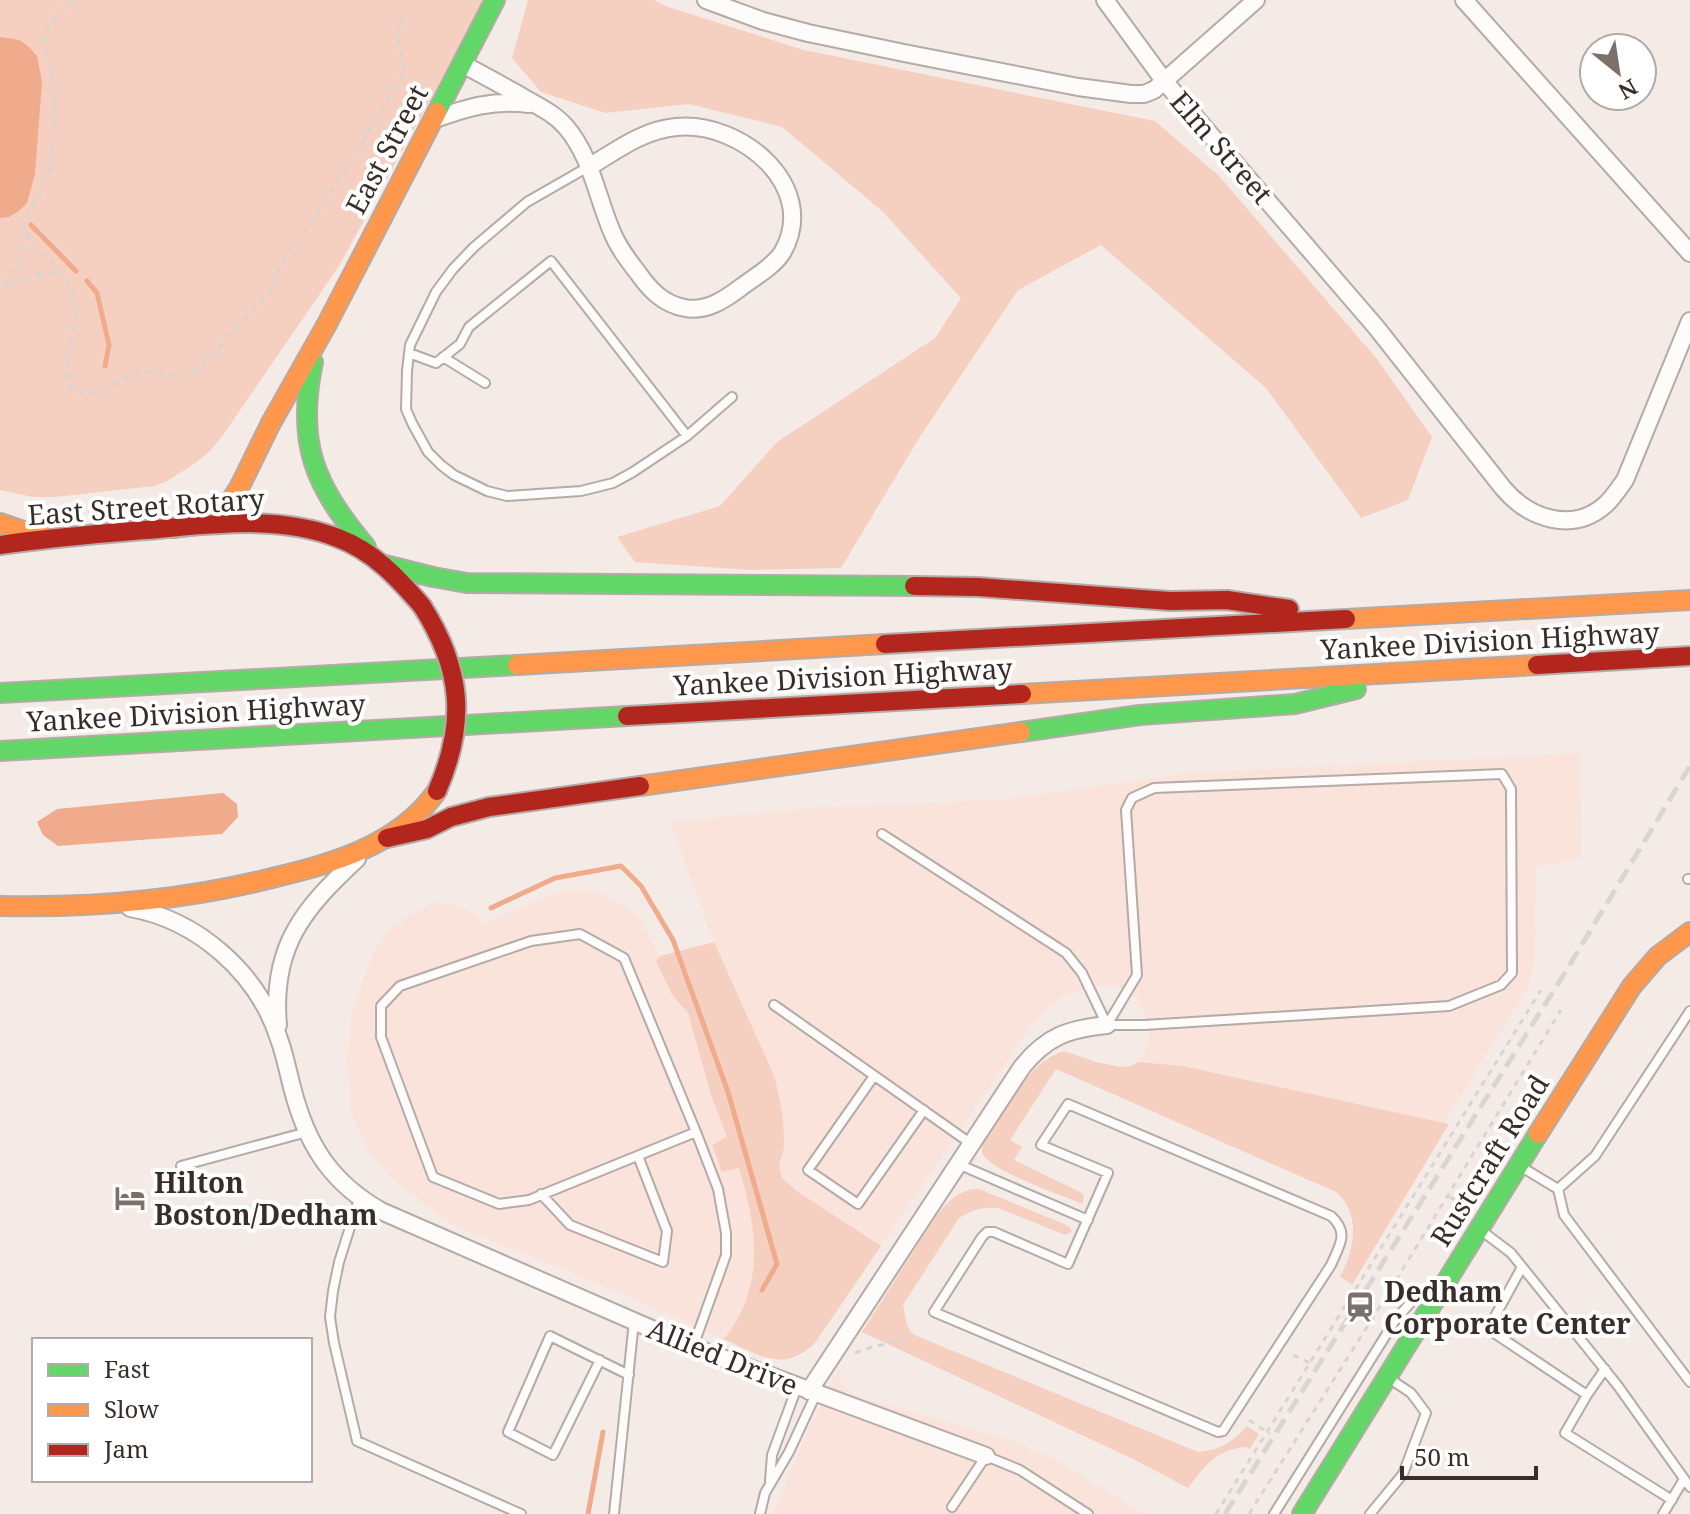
<svg xmlns="http://www.w3.org/2000/svg" width="1690" height="1514" font-family="'Noto Serif',serif">
	<style>
		.built { fill: #f9e3da }
		.green { fill: #f5d0c0 }
		.water { fill: #efab8b }
		.lines { fill: none; stroke-linecap: round; stroke-linejoin: round }
		.stream { stroke: #efab8b; stroke-width: 5 }
		.lane-casing { stroke: #b4aaa6; stroke-width: 12 }
		.street-casing { stroke: #b4aaa6; stroke-width: 20 }
		.fast-casing { stroke: #b4aaa6; stroke-width: 22 }
		.slow-casing { stroke: #b4aaa6; stroke-width: 22 }
		.jam-casing { stroke: #b4aaa6; stroke-width: 22 }
		.path { stroke: #d7d4d3; stroke-width: 3; stroke-dasharray: 6 6; stroke-linecap: butt }
		.lane { stroke: #fefcfb; stroke-width: 8 }
		.street { stroke: #fefcfb; stroke-width: 16 }
		.fast { stroke: #63d668; stroke-width: 18 }
		.slow { stroke: #ff974d; stroke-width: 18 }
		.jam { stroke: #b3261e; stroke-width: 18 }
		.rail { stroke: #d8d5d3; stroke-width: 5; stroke-dasharray: 16 8; stroke-linecap: butt }
		.jam-bridge-casing { stroke: #b4aaa6; stroke-width: 22; stroke-linecap: butt }
		.jam-bridge { stroke: #b3261e; stroke-width: 18 }
		.labels { text-anchor: middle; dominant-baseline: central; stroke-width: 8; stroke-linejoin: round; paint-order: stroke }
		.street-label { font-size: 28px; fill: #392d28; stroke: #fff }
		.poi-label { font-size: 28px; font-weight: bold; fill: #392d28; stroke: #fff; text-anchor: start }
	</style>
	<rect width="100%" height="100%" fill="#f5ebe6"/>
	<path class="built" d="M1580 753 1581 858 1536 867 1534 965 1528 987 1444 1123 1183 1066 1138 1062 1147 1047 1149 1038 1146 1017 1137 999 1118 987 1102 985 1067 994 1051 1004 1035 1020 815 1343 805 1352 788 1360 768 1358 599 1284 464 1230 447 1221 390 1177 368 1150 351 1113 347 1058 352 1010 374 952 387 931 409 915 436 902 456 904 471 912 484 924 535 901 565 890H596L624 905 640 918 660 956 714 942 670 822 821 807 997 800 1189 773Z
		M840 1366 839 1379 842 1385 858 1397 1001 1437 1049 1456 1145 1514H773L804 1439Z"/>
	<path class="green" d="M0 0H485L339 266 223 435 209 452 194 464 167 481 154 486 55 497H33L0 490Z
		M528 0H654L665 6 804 50 1155 121 1219 176 1377 359 1432 437 1408 500 1361 518 1266 388 1101 245 1018 290 921 435 841 568 749 570 635 562 617 537 720 506 777 442 935 338 961 298 882 211 782 127 689 104 605 113 541 92 512 58Z
		M714 942 775 1078 783 1117 784 1148 779 1165 782 1178 798 1192 881 1246 815 1343C782 1374 759 1355 724 1339 766 1287 757 1227 739 1168L722 1172 712 1145 727 1137 711 1095 688 1013 673 996 656 961 660 956Z
		M1064 1051 1096 1062 1121 1067 1131 1066 1138 1062 1183 1066 1449 1124 1352 1285 1340 1276C1355 1252 1361 1212 1336 1192L1056 1069 1010 1140 1022 1147 1014 1160 1080 1192 1084 1195 1083 1204C1063 1196 990 1171 982 1153 982 1151 982 1148 982 1146 1002 1115 1026 1062 1064 1051Z
		M973 1189H979L1064 1224 1070 1228 1072 1232 1065 1235 998 1208C982 1207 972 1210 959 1218L903 1305 907 1325 912 1334 1198 1452C1219 1450 1232 1443 1247 1426L1259 1434 1250 1449 1247 1447C1216 1449 1205 1466 1188 1488L1137 1461 862 1332 934 1219C945 1205 954 1193 973 1189Z"/>
	<path class="water" d="M0 37 20 40 29 47 37 56 42 82 35 174 27 203 19 211 9 217 0 218Z
		M223 793 237 804 238 817 222 834 58 846 43 835 37 822 57 809Z"/>
	<g class="lines">
		<path class="stream" d="M31 225 76 271
			M87 281 97 293 109 345 105 366
			M491 908 555 878 621 866 641 886 673 940 728 1092 777 1264 762 1290
			M588 1514 603 1432"/>
		<g class="lane-casing">
			<path id="lane" d="M588 167 527 202 474 247 453 269 436 292 410 345 407 371 406 409 412 423 428 452 441 465 454 475 487 491 507 496 581 491 613 483 633 472 687 436 732 397
				M409 353 436 363 460 344 469 327 551 261 687 436
				M443 357 485 383
				M1502 774 1511 789 1512 973 1501 985 1449 1006 1144 1025H1107L1137 975 1126 810 1132 798 1154 788Z
				M882 834 1066 953 1082 973 1107 1025
				M1688 879H1690
				M774 1005 970 1143
				M874 1076 808 1170 858 1204 924 1110
				M1068 1104 1331 1216C1350 1233 1339 1246 1331 1265L1223 1431 1218 1432 934 1312 982 1237 987 1232H994L1068 1264 1108 1173 1041 1145Z
				M958 1164 1088 1220
				M181 1166 307 1132
				M1523 1168 1558 1189 1564 1215 1690 1382
				M1558 1189 1595 1156 1690 1011
				M541 1194 570 1225 663 1262 667 1231 638 1156
				M359 1199 339 1262 333 1291 330 1317 334 1343 357 1441 521 1514
				M1482 1231 1511 1253 1618 1386 1690 1487
				M1522 1267 1488 1329 1587 1395 1605 1369
				M693 1347 726 1255V1233L718 1189 696 1132 529 1200 499 1204 433 1177 381 1037V1006L400 986 531 941 580 934 624 958 696 1132
				M600 1360 553 1455 508 1432 550 1336 629 1375
				M1587 1395 1565 1433 1672 1500
				M770 1481 772 1455 797 1387
				M952 1507 986 1456 1020 1470 1088 1514
				M614 1514 634 1321
				M760 1514 765 1493 789 1452 816 1394
				M1274 1514 1396 1319 1413 1300 1434 1288
				M1370 1514 1403 1474 1426 1413 1411 1393 1390 1379
				M1663 1514 1684 1479"/>
		</g>
		<g class="street-casing">
			<path id="street" d="M706 0 763 21 808 33 904 53 1078 87 1131 94H1144L1154 90 1256 0
				M1105 0 1165 82 1376 327 1503 488C1528 518 1572 534 1605 505 1613 498 1619 488 1625 480L1690 321
				M1464 0 1690 253
				M462 64C482 74 501 85 521 96 536 105 554 113 566 127 591 156 597 197 612 232 618 247 628 260 638 273 650 290 663 304 685 308 706 312 724 300 740 288 753 278 773 267 782 253 821 187 740 120 676 127 643 130 617 150 589 167
				M432 120C466 108 493 99 529 104
				M130 908C198 920 258 973 279 1039 286 1058 289 1078 295 1098 310 1150 334 1184 381 1211L693 1347 986 1456
				M278 1025C271 947 303 909 357 859
				M809 1391 1022 1067C1047 1036 1068 1029 1107 1025"/>
		</g>
		<g class="fast-casing">
			<path id="fast" d="M437 112 495 0
				M313 362C296 443 314 485 366 547
				M385 565 433 577 467 583 914 586
				M0 693 517 665
				M1021 732 1140 715 1295 704 1356 689
				M0 751 627 716
				M1302 1514 1538 1134"/>
		</g>
		<g class="slow-casing">
			<path id="slow" d="M0 523 23 531 43 535
				M173 528 195 525 211 519 225 509 239 488 271 423 327 324 437 112
				M1346 619 1690 600
				M517 665 885 644
				M1022 694 1537 665
				M640 786 1021 732
				M0 906C90 908 180 901 268 879 331 864 397 847 437 791
				M1538 1134 1632 986 1658 956 1690 932"/>
		</g>
		<g class="jam-casing">
			<path id="jam" d="M0 545C48 538 97 534 145 530 208 525 277 514 338 538 373 551 398 578 422 606
				M914 586 978 587 1170 601 1227 600 1289 609
				M885 644 1346 619
				M1537 665 1690 656
				M627 716 1022 694
				M387 838 427 829 451 817 489 807 640 786"/>
		</g>
		<path class="path" d="M74 0C65 8 53 16 48 27 41 46 53 76 54 96 55 117 53 150 49 171 45 192 27 207 24 228 35 257 73 268 75 306 76 331 57 372 75 392 99 398 114 381 136 374 158 367 174 383 199 369L266 298 275 281 283 260 324 203 400 80C408 61 399 57 398 40 398 31 401 22 405 13
			M6 283 16 268 27 236
			M2 287 32 275 60 270
			M1449 1197 1456 1200 1453 1206 1461 1212
			M855 1353C874 1345 894 1344 912 1333
			M1293 1355 1310 1363
			M1249 1420 1270 1434
			M1216 1514 1541 990
			M1249 1514 1379 1308 1561 1010"/>
		<use href="#lane" class="lane"/>
		<use href="#street" class="street"/>
		<use href="#fast" class="fast"/>
		<use href="#slow" class="slow"/>
		<use href="#jam" class="jam"/>
		<path class="rail" d="M1225 1514 1561 979 1690 766"/>
		<g class="jam-bridge-casing">
			<path id="jam-bridge" d="M422 606C462 669 467 722 437 791"/>
		</g>
		<use href="#jam-bridge" class="jam-bridge"/>
	</g>
	<defs>
		<g id="hotel-bare" transform="scale(2.4)"><path d="M-6-4.5h1.5V1H6V5H4.5V3h-9V5H-6ZM-4 0a1.8 1.8 0 1 1 3.6 0ZM.5 0V-2.5h3Q6-2.5 6 0Z" fill="#7b706a" stroke="#fff" stroke-width="2.5" paint-order="stroke"/></g>
		<g id="station-bare" transform="scale(2.4)"><path d="M-3-6H3Q5-6 5-4V2Q5 4 3 4L4.5 6H3L1.5 4h-3L-3 6H-4.5L-3 4Q-5 4-5 2V-4Q-5-6-3-6ZM-3.5-4v3h7v-3ZM-3.5 1v1.5H-2V1ZM2 1v1.5H3.5V1Z" fill="#7b706a" stroke="#fff" stroke-width="2.5" paint-order="stroke"/></g>
	</defs>
	<g fill-rule="evenodd">
		<use href="#hotel-bare" x="130" y="1198"/>
		<use href="#station-bare" x="1360" y="1307"/>
	</g>
	<g class="labels">
		<g class="street-label">
			<text transform="translate(1222 147) rotate(49)">Elm Street</text>
			<text transform="translate(386 149) rotate(-62)">East Street</text>
			<text transform="translate(146 506) rotate(-4)">East Street Rotary</text>
			<text transform="translate(1490 640) rotate(-3)">Yankee Division Highway</text>
			<text transform="translate(843 676) rotate(-3)">Yankee Division Highway</text>
			<text transform="translate(196 712) rotate(-3)">Yankee Division Highway</text>
			<text transform="translate(1489 1160) rotate(-58)">Rustcraft Road</text>
			<text transform="translate(723 1356) rotate(22)">Allied Drive</text>
		</g>
		<g class="poi-label">
			<text x="154" y="1182">Hilton<tspan x="154" dy="32">Boston/Dedham</tspan></text>
			<text x="1384" y="1291">Dedham<tspan x="1384" dy="32">Corporate Center</tspan></text>
		</g>
	</g>
	<rect x="32" y="1338" width="280" height="144" fill="#ffffff" stroke="#b0aba9" stroke-width="2"/>
	<rect x="48" y="1364" width="40" height="12" fill="#63d668" stroke="#b0aba9" stroke-width="2"/>
	<text x="104" y="1378" font-size="24" fill="#392d28">Fast</text>
	<rect x="48" y="1404" width="40" height="12" fill="#ff974d" stroke="#b0aba9" stroke-width="2"/>
	<text x="104" y="1418" font-size="24" fill="#392d28">Slow</text>
	<rect x="48" y="1444" width="40" height="12" fill="#b3261e" stroke="#b0aba9" stroke-width="2"/>
	<text x="104" y="1458" font-size="24" fill="#392d28">Jam</text>
	<g transform="translate(1618 72) rotate(150)"><circle r="38" fill="#ffffff" stroke="#b0aba9" stroke-width="2"/>
	<path d="M0-6L14 30L0 20L-14 30Z" fill="#7b706a"/>
	<text y="-12" font-size="22" font-weight="bold" text-anchor="middle" fill="#392d28">N</text>
	</g>
	<path d="M1402 1466v12h134v-12" fill="none" stroke="#392d28" stroke-width="4"/>
	<text x="1414" y="1466" font-size="24" fill="#392d28" stroke="#ffffff" stroke-width="6" paint-order="stroke">50 m</text>
</svg>
